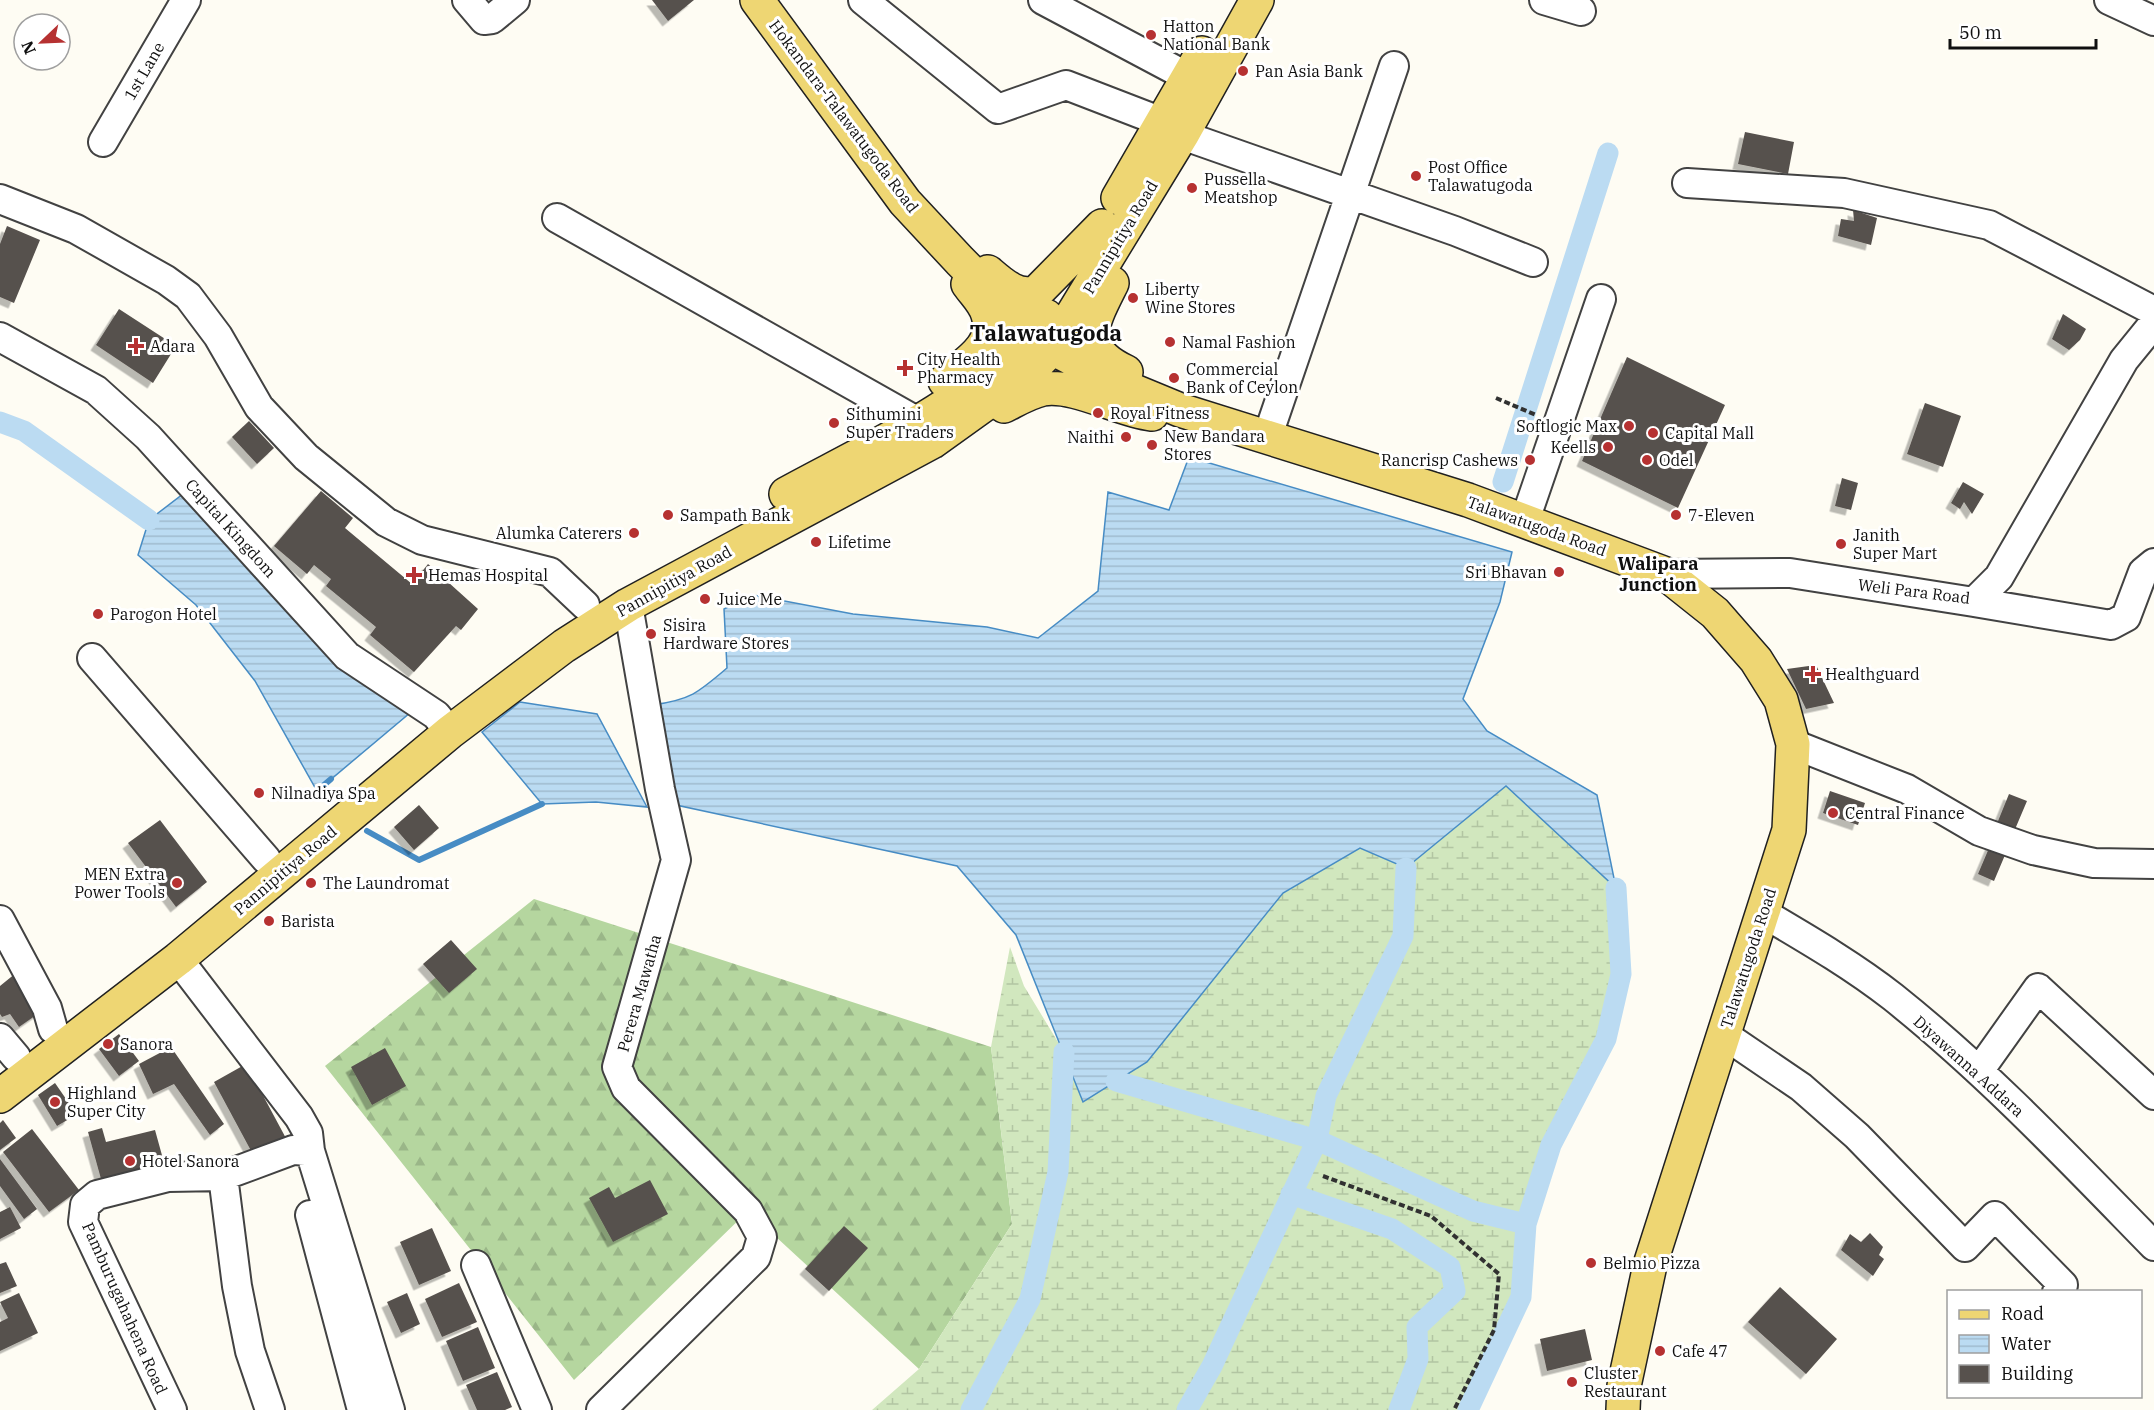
<svg xmlns="http://www.w3.org/2000/svg" width="2154" height="1410" font-family="'IBM Plex Serif',serif">
	<style>
		.forest { fill: url(#forest-firs) }
		.wetland { fill: url(#wetland-marsh) }
		.water { fill: url(#water-rules); stroke: #478cc4; stroke-width: 1.5 }
		.lines { fill: none; stroke-linecap: round; stroke-linejoin: round }
		.stream { stroke: #478cc4; stroke-width: 6 }
		.canal { stroke: #bbdbf2; stroke-width: 21 }
		.building { fill: #57514d; filter: url(#shadow) }
		.minor-casing { stroke: #424242; stroke-width: 32 }
		.major-casing { stroke: #202020; stroke-width: 36 }
		.path { stroke: #313131; stroke-width: 4; stroke-dasharray: 6 3; stroke-linecap: butt }
		.minor { stroke: #fff; stroke-width: 28 }
		.major { stroke: #eed673; stroke-width: 33 }
		.poi-dot { fill: #b63131; stroke: #fff; stroke-width: 2 }
		.labels { text-anchor: middle; dominant-baseline: central; stroke-width: 6; stroke-linejoin: round; paint-order: stroke }
		.poi-label { font-size: 16px; fill: #0f0f0f; stroke: #fff; text-anchor: start }
		.street-label { font-size: 16px; fill: #0f0f0f; stroke: #fff }
		.neighbourhood-label { font-size: 18px; font-weight: bold; fill: #0f0f0f; stroke: #fff }
		.district-label { font-size: 22px; font-weight: bold; fill: #0f0f0f; stroke: #fff }
	</style>
	<defs>
		<pattern id="forest-firs" width="22" height="20" patternUnits="userSpaceOnUse" patternTransform="scale(1.5)"><rect width="22" height="20" fill="#b5d69f"/><path d="M5 1l3.5 6h-7zM16 11l3.5 6h-7z" fill="#9ab688"/></pattern>
		<pattern id="wetland-marsh" width="20" height="14" patternUnits="userSpaceOnUse" patternTransform="scale(1.5)"><rect width="20" height="14" fill="#d1e7be"/><path d="M1 5h8M5 5V1M11 12h8M15 12V8" fill="none" stroke="#b2c5a2"/></pattern>
		<pattern id="water-rules" width="6" height="5" patternUnits="userSpaceOnUse" patternTransform="scale(1.5)"><rect width="6" height="5" fill="#bbdbf2"/><path d="M0 2.5h6" fill="none" stroke="#a0bbce"/></pattern>
		<filter id="shadow"><feDropShadow dx="-5.5" dy="5.5" stdDeviation="0" flood-color="#0004"/></filter>
	</defs>
	<rect width="100%" height="100%" fill="#fefcf3"/>
	<path class="forest" d="M534 899 991 1047 1012 1224 919 1369 748 1211 574 1380 325 1066Z"/>
	<path class="wetland" d="M1506 786 1616 888 1621 974 1606 1039 1551 1145 1526 1224 1521 1297 1468 1410H872L919 1369 1012 1224 991 1047 1010 947 1024 986 1064 1052 1083 1101 1147 1062 1283 893 1360 848 1406 868Z"/>
	<path class="water" d="M1189 457 1512 552 1500 602 1463 699 1487 731 1597 795 1616 888 1506 786 1406 868 1360 848 1283 893 1147 1062 1083 1102 1016 935 957 866 676 805 652 705C690 700 698 693 727 668L724 609 753 595 853 614 987 627 1038 638 1098 591 1108 492 1169 510Z
		M183 494 417 707 317 791 255 681 196 605 138 555 149 520Z
		M520 702 597 714 647 807 596 802 542 804 482 732Z"/>
	<g class="lines">
		<path class="stream" d="M317 791 331 779
			M367 831 419 860 542 804"/>
		<path class="canal" d="M0 422 24 431 149 520
			M1503 482 1608 153
			M1116 1081 1317 1140 1473 1211 1526 1224 1551 1145 1606 1039 1621 974 1616 888
			M1291 1194 1392 1229 1450 1267 1455 1291 1417 1327 1418 1359 1399 1410
			M971 1410 1030 1299 1058 1172 1064 1052
			M1187 1410 1212 1366 1317 1140 1326 1096 1403 936 1406 868
			M1468 1410 1521 1297 1526 1224"/>
	</g>
	<path class="building" d="M652 0H694L668 21Z
		M1745 132 1794 142 1788 174 1738 164Z
		M1853 210 1877 218 1871 245 1838 236 1841 219 1854 221Z
		M7 226 40 240 14 303 0 297V244Z
		M119 309 176 346 153 383 96 345Z
		M2063 314 2086 329 2080 340 2069 350 2052 339Z
		M1627 357 1725 405 1678 508 1582 461Z
		M1925 403 1961 416 1943 467 1907 454Z
		M249 421 274 448 257 464 232 437Z
		M1842 478 1858 483 1851 510 1835 506Z
		M1963 482 1984 494 1972 514 1964 502 1960 509 1951 503Z
		M321 491 353 518 345 528 412 584 428 564 478 609 461 630 456 626 414 672 370 635 376 627 326 586 331 579 314 565 307 574 274 546Z
		M1816 665 1834 703 1806 709 1787 669Z
		M1830 791 1865 803 1858 825 1823 813Z
		M2009 794 2027 801 2013 834 1996 826Z
		M419 805 439 828 414 850 394 827Z
		M160 820 207 882 176 907 128 843Z
		M1992 841 2008 848 1994 881 1978 874Z
		M451 940 477 969 449 993 423 964Z
		M16 973 42 1011 19 1027 10 1014 2 1017 0 1014V986Z
		M119 1034 139 1061 119 1076 99 1049Z
		M171 1047 224 1124 210 1135 174 1084 153 1094 139 1064Z
		M385 1048 406 1086 372 1105 351 1067Z
		M246 1064 288 1142 256 1160 214 1082Z
		M55 1083 73 1109 69 1119 57 1126 38 1095Z
		M3 1120 16 1138 0 1150V1123Z
		M102 1128 106 1142 155 1130 168 1177 106 1197 88 1132Z
		M32 1129 79 1190 49 1212 3 1152Z
		M0 1159 37 1209 24 1219 0 1186Z
		M650 1180 668 1214 613 1242 589 1198 609 1187 615 1198Z
		M10 1207 21 1228 0 1239V1212Z
		M844 1226 868 1248 829 1291 805 1269Z
		M432 1228 451 1271 419 1285 400 1242Z
		M1870 1233 1883 1247 1879 1255 1884 1259 1873 1276 1841 1250 1850 1234 1861 1242Z
		M6 1262 17 1286 0 1293V1264Z
		M459 1283 477 1322 442 1337 425 1299Z
		M1780 1287 1837 1339 1806 1374 1748 1322Z
		M19 1293 38 1333 0 1351V1322L8 1318 0 1302Z
		M407 1293 420 1324 401 1333 387 1302Z
		M478 1327 495 1368 463 1381 446 1341Z
		M1585 1329 1592 1360 1547 1371 1540 1339Z
		M497 1372 512 1407 505 1410H477L466 1385Z"/>
	<g class="lines">
		<g class="minor-casing">
			<path id="minor" d="M467 0 484 20 492 19 515 0
				M863 0 998 109 1066 85 1162 122
				M1043 0 1188 77
				M1544 0 1581 11
				M2109 0 2154 21
				M1182 135 1455 231 1533 262
				M103 142 186 0
				M1687 183 1844 193 1989 225 2154 311
				M0 199 76 229 166 280 188 296 218 336 259 407 306 457 386 522 422 540 550 572 585 605
				M557 218 918 422
				M0 337 96 390 148 437 347 656 436 715 450 732
				M1267 438 1394 66
				M1525 520 1601 299
				M1666 574 1790 573 1974 602 1999 577 2124 360 2154 323
				M1974 602 2111 625 2126 617 2143 572 2154 563
				M92 658 266 859
				M1793 744 1907 789 1979 831 2033 850 2094 863 2154 864
				M1763 913C1807 939 1852 965 1893 997 1987 1072 2070 1160 2154 1246
				M0 920 47 1008 53 1029
				M1723 1034 1801 1087 1857 1136 1965 1247 1995 1216 2063 1285 2057 1292
				M0 1038 16 1057
				M1979 1071 2038 988 2154 1095
				M310 1151 390 1410
				M223 1176 237 1286 250 1351 270 1410
				M310 1215 362 1410
				M476 1265 537 1410
				M172 1410 83 1222 85 1205 97 1195 168 1177 223 1176 293 1150 310 1151 308 1133 299 1117 178 959
				M601 1410 756 1257 762 1237 748 1211 626 1088 617 1067 676 860 660 789 628 605"/>
		</g>
		<g class="major-casing">
			<path id="major" d="M757 0 905 202 960 261 1033 334 1052 348 1134 391 1180 410 1468 500 1666 574 1715 613 1756 660 1781 700 1793 744 1789 830 1650 1265 1624 1386 1623 1410
				M1118 198 1202 53
				M988 272C1002 284 1018 299 1037 292L1102 226
				M1112 283C1092 323 1076 348 1126 372
				M945 381C964 364 998 346 988 315 985 303 975 294 968 284
				M1004 406C1016 400 1029 392 1043 389 1076 384 1118 410 1152 414
				M786 494C870 448 989 395 1046 316
				M0 1096 178 959 450 732 564 646 628 605 932 442 1027 374 1052 348 1182 135 1257 0"/>
		</g>
		<path class="path" d="M1496 398 1536 415
			M1323 1176 1431 1216 1499 1274 1494 1330 1454 1410"/>
		<use href="#minor" class="minor"/>
		<use href="#major" class="major"/>
	</g>
	<g class="poi-dot">
		<circle cx="1151" cy="35" r="6"/>
		<circle cx="1243" cy="71" r="6"/>
		<circle cx="1416" cy="176" r="6"/>
		<circle cx="1192" cy="188" r="6"/>
		<circle cx="1133" cy="298" r="6"/>
		<circle cx="1170" cy="342" r="6"/>
		<path d="M133 337h6v6h6v6h-6v6h-6v-6h-6v-6h6z"/>
		<path d="M902 359h6v6h6v6h-6v6h-6v-6h-6v-6h6z"/>
		<circle cx="1174" cy="378" r="6"/>
		<circle cx="1098" cy="413" r="6"/>
		<circle cx="834" cy="423" r="6"/>
		<circle cx="1629" cy="426" r="6"/>
		<circle cx="1653" cy="433" r="6"/>
		<circle cx="1126" cy="437" r="6"/>
		<circle cx="1152" cy="445" r="6"/>
		<circle cx="1608" cy="447" r="6"/>
		<circle cx="1530" cy="460" r="6"/>
		<circle cx="1647" cy="460" r="6"/>
		<circle cx="668" cy="515" r="6"/>
		<circle cx="1676" cy="515" r="6"/>
		<circle cx="634" cy="533" r="6"/>
		<circle cx="816" cy="542" r="6"/>
		<circle cx="1841" cy="544" r="6"/>
		<circle cx="1559" cy="572" r="6"/>
		<path d="M411 566h6v6h6v6h-6v6h-6v-6h-6v-6h6z"/>
		<circle cx="705" cy="599" r="6"/>
		<circle cx="98" cy="614" r="6"/>
		<circle cx="651" cy="634" r="6"/>
		<path d="M1810 665h6v6h6v6h-6v6h-6v-6h-6v-6h6z"/>
		<circle cx="259" cy="793" r="6"/>
		<circle cx="1833" cy="813" r="6"/>
		<circle cx="177" cy="883" r="6"/>
		<circle cx="311" cy="883" r="6"/>
		<circle cx="269" cy="921" r="6"/>
		<circle cx="108" cy="1044" r="6"/>
		<circle cx="55" cy="1102" r="6"/>
		<circle cx="130" cy="1161" r="6"/>
		<circle cx="1591" cy="1263" r="6"/>
		<circle cx="1660" cy="1351" r="6"/>
		<circle cx="1572" cy="1382" r="6"/>
	</g>
	<g class="labels">
		<g class="poi-label">
			<text x="1163" y="26">Hatton<tspan x="1163" dy="18">National Bank</tspan></text>
			<text x="1255" y="71">Pan Asia Bank</text>
			<text x="1428" y="167">Post Office<tspan x="1428" dy="18">Talawatugoda</tspan></text>
			<text x="1204" y="179">Pussella<tspan x="1204" dy="18">Meatshop</tspan></text>
			<text x="1145" y="289">Liberty<tspan x="1145" dy="18">Wine Stores</tspan></text>
			<text x="1182" y="342">Namal Fashion</text>
			<text x="150" y="346">Adara</text>
			<text x="917" y="359">City Health<tspan x="917" dy="18">Pharmacy</tspan></text>
			<text x="1186" y="369">Commercial<tspan x="1186" dy="18">Bank of Ceylon</tspan></text>
			<text x="1110" y="413">Royal Fitness</text>
			<text x="846" y="414">Sithumini<tspan x="846" dy="18">Super Traders</tspan></text>
			<text x="1617" y="426" text-anchor="end">Softlogic Max</text>
			<text x="1665" y="433">Capital Mall</text>
			<text x="1164" y="436">New Bandara<tspan x="1164" dy="18">Stores</tspan></text>
			<text x="1114" y="437" text-anchor="end">Naithi</text>
			<text x="1596" y="447" text-anchor="end">Keells</text>
			<text x="1518" y="460" text-anchor="end">Rancrisp Cashews</text>
			<text x="1659" y="460">Odel</text>
			<text x="680" y="515">Sampath Bank</text>
			<text x="1688" y="515">7-Eleven</text>
			<text x="622" y="533" text-anchor="end">Alumka Caterers</text>
			<text x="1853" y="535">Janith<tspan x="1853" dy="18">Super Mart</tspan></text>
			<text x="828" y="542">Lifetime</text>
			<text x="1547" y="572" text-anchor="end">Sri Bhavan</text>
			<text x="428" y="575">Hemas Hospital</text>
			<text x="717" y="599">Juice Me</text>
			<text x="110" y="614">Parogon Hotel</text>
			<text x="663" y="625">Sisira<tspan x="663" dy="18">Hardware Stores</tspan></text>
			<text x="1825" y="674">Healthguard</text>
			<text x="271" y="793">Nilnadiya Spa</text>
			<text x="1845" y="813">Central Finance</text>
			<text x="165" y="874" text-anchor="end">MEN Extra<tspan x="165" dy="18">Power Tools</tspan></text>
			<text x="323" y="883">The Laundromat</text>
			<text x="281" y="921">Barista</text>
			<text x="120" y="1044">Sanora</text>
			<text x="67" y="1093">Highland<tspan x="67" dy="18">Super City</tspan></text>
			<text x="142" y="1161">Hotel Sanora</text>
			<text x="1603" y="1263">Belmio Pizza</text>
			<text x="1672" y="1351">Cafe 47</text>
			<text x="1584" y="1373">Cluster<tspan x="1584" dy="18">Restaurant</tspan></text>
		</g>
		<g class="street-label">
			<text transform="translate(144 71) rotate(-60)">1st Lane</text>
			<text transform="translate(844 116) rotate(53)">Hokandara-Talawatugoda Road</text>
			<text transform="translate(1120 237) rotate(-59)">Pannipitiya Road</text>
			<text transform="translate(1537 526) rotate(20)">Talawatugoda Road</text>
			<text transform="translate(231 528) rotate(48)">Capital Kingdom</text>
			<text transform="translate(674 581) rotate(-29)">Pannipitiya Road</text>
			<text transform="translate(1914 591) rotate(7)">Weli Para Road</text>
			<text transform="translate(285 870) rotate(-40)">Pannipitiya Road</text>
			<text transform="translate(1748 958) rotate(-72)">Talawatugoda Road</text>
			<text transform="translate(639 993) rotate(-74)">Perera Mawatha</text>
			<text transform="translate(1969 1066) rotate(42)">Diyawanna Addara</text>
			<text transform="translate(125 1308) rotate(66)">Pamburugahahena Road</text>
		</g>
		<g class="neighbourhood-label">
			<text x="1658" y="563">Walipara<tspan x="1658" dy="21">Junction</tspan></text>
		</g>
		<g class="district-label">
			<text x="1046" y="332">Talawatugoda</text>
		</g>
	</g>
	<rect x="1947" y="1290" width="195" height="108" fill="#ffffff" stroke="#9f9f9f" stroke-width="1.5"/>
	<rect x="1959" y="1310" width="30" height="9" fill="#eed673" stroke="#9f9f9f" stroke-width="1.5"/>
	<text x="2001" y="1320" font-size="18" fill="#0f0f0f">Road</text>
	<rect x="1959" y="1335" width="30" height="18" fill="url(#water-rules)" stroke="#9f9f9f" stroke-width="1.5"/>
	<text x="2001" y="1350" font-size="18" fill="#0f0f0f">Water</text>
	<rect x="1959" y="1365" width="30" height="18" fill="#57514d" stroke="#9f9f9f" stroke-width="1.5"/>
	<text x="2001" y="1380" font-size="18" fill="#0f0f0f">Building</text>
	<g transform="translate(42 42) rotate(247)"><circle r="28" fill="#ffffff" stroke="#9f9f9f" stroke-width="1.5"/>
	<path d="M0-4.5L10 22L0 15L-10 22Z" fill="#b63131"/>
	<text y="-9" font-size="16" font-weight="bold" text-anchor="middle" fill="#0f0f0f">N</text>
	</g>
	<path d="M1950 39v9h146v-9" fill="none" stroke="#0f0f0f" stroke-width="3"/>
	<text x="1959" y="39" font-size="18" fill="#0f0f0f" stroke="#ffffff" stroke-width="4.5" paint-order="stroke">50 m</text>
</svg>
